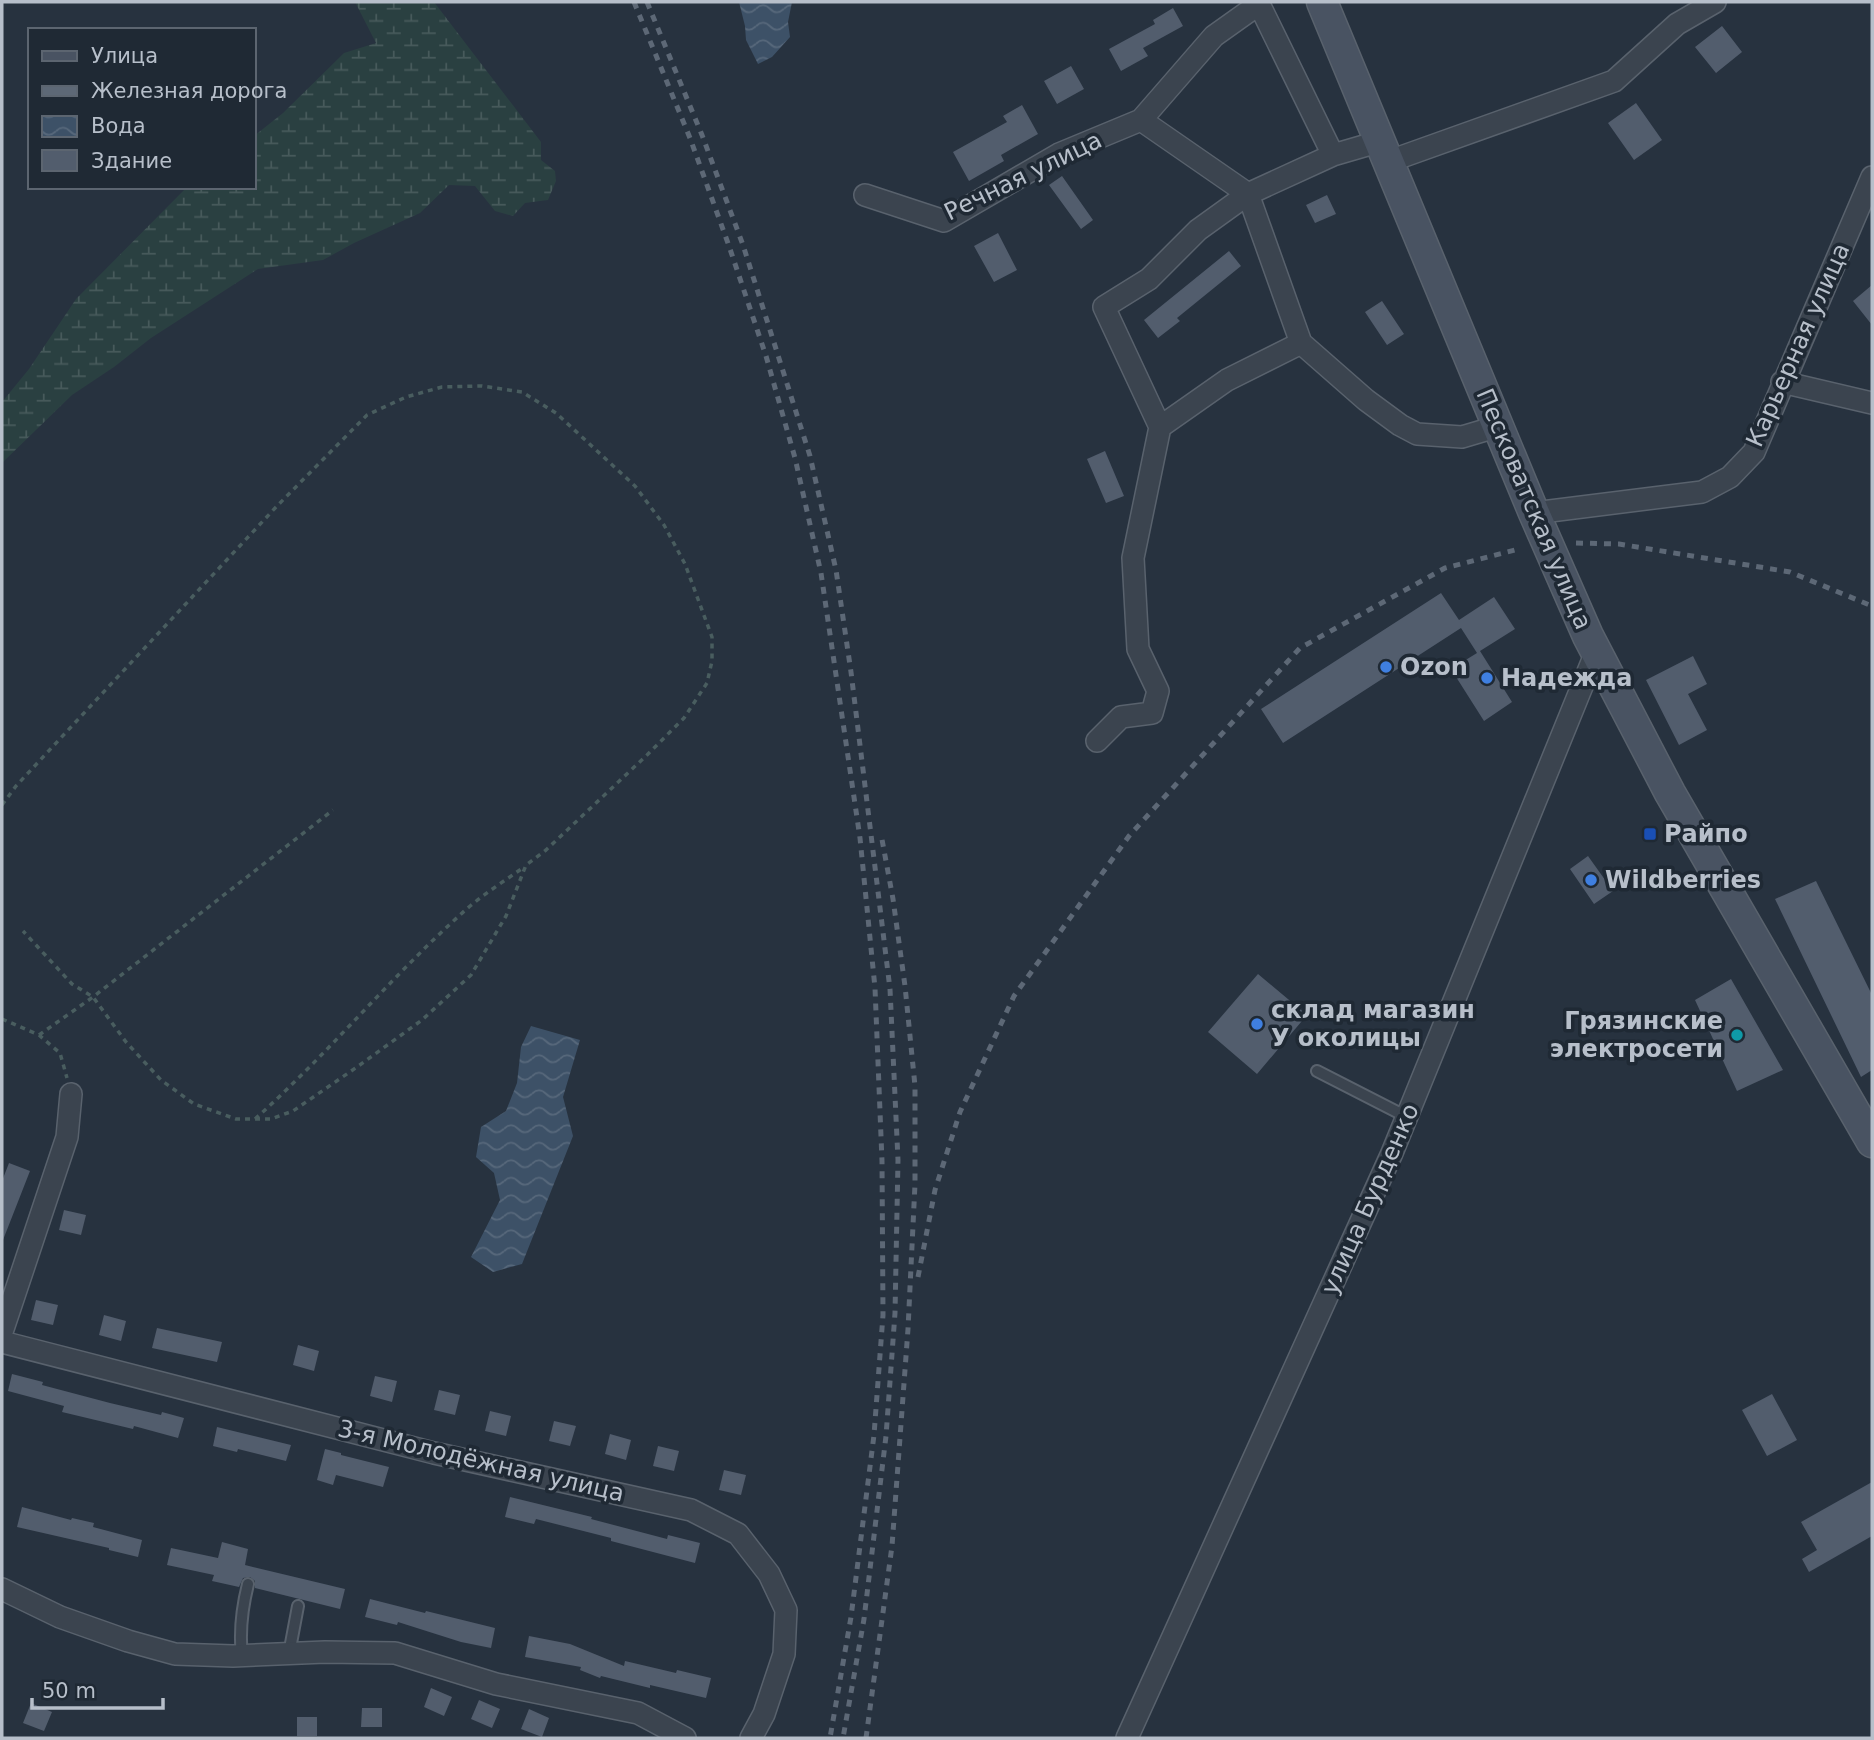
<svg xmlns="http://www.w3.org/2000/svg" width="1874" height="1740" font-family="'DejaVu Sans',sans-serif">
	<style>
		.wetland { fill: url(#wetland-marsh) }
		.water { fill: url(#water-waves) }
		.building { fill: #525d6d }
		.lines { fill: none; stroke-linecap: round; stroke-linejoin: round }
		.service-casing { stroke: #59626d; stroke-width: 14 }
		.minor-casing { stroke: #59626d; stroke-width: 24 }
		.secondary-casing { stroke: #59626d; stroke-width: 33 }
		.path { stroke: #495d5f; stroke-width: 3.5; stroke-dasharray: 5 5; stroke-linecap: butt }
		.service { stroke: #3b444f; stroke-width: 10 }
		.minor { stroke: #3b444f; stroke-width: 21 }
		.secondary { stroke: #495362; stroke-width: 30 }
		.rail { stroke: #5d6876; stroke-width: 5; stroke-dasharray: 7 7; stroke-linecap: butt }
		.shop-dot { fill: #3f7fe0; stroke: #1f2934; stroke-width: 2.5 }
		.transit-dot { fill: #1a4fb4; stroke: #1f2934; stroke-width: 2.5 }
		.culture-dot { fill: #0f9aa8; stroke: #1f2934; stroke-width: 2.5 }
		.labels { text-anchor: middle; dominant-baseline: central; stroke-width: 7; stroke-linejoin: round; paint-order: stroke }
		.street-label { font-size: 24px; fill: #b7bfca; stroke: #1f2934 }
		.poi-label { font-size: 24px; font-weight: bold; fill: #b7bfca; stroke: #1f2934; text-anchor: start }
	</style>
	<defs>
		<pattern id="wetland-marsh" width="20" height="14" patternUnits="userSpaceOnUse" patternTransform="scale(1.75)"><rect width="20" height="14" fill="#2a4041"/><path d="M1 5h8M5 5V1M11 12h8M15 12V8" fill="none" stroke="#475a5b"/></pattern>
		<pattern id="water-waves" width="16" height="10" patternUnits="userSpaceOnUse" patternTransform="scale(1.75)"><rect width="16" height="10" fill="#3d5167"/><path d="M0 5q4-4 8 0t8 0" fill="none" stroke="#57687b"/></pattern>
	</defs>
	<rect width="100%" height="100%" fill="#27323f"/>
	<path class="wetland" d="M355 2H434L541 142V160L555 171 556 181 548 200 525 203 513 216 495 211 475 186 449 185 420 213 354 243 323 260 258 269 151 338 114 367 72 395 2 463V402L29 369 76 299 187 187H254V136L283 113 344 53 376 43Z"/>
	<path class="water" d="M739 2H792L788 22 790 37 772 57 758 64 746 40 745 26Z
		M531 1026 580 1040 563 1097 573 1136 522 1264 493 1272 471 1257 500 1200 494 1173 476 1157 481 1127 506 1111 517 1083 521 1047Z"/>
	<path class="building" d="M1173 8 1183 26 1143 48 1148 56 1121 71 1109 49 1155 24 1153 20Z
		M1722 26 1742 52 1716 73 1695 47Z
		M1071 66 1084 89 1057 104 1044 81Z
		M1636 103 1662 140 1634 160 1608 123Z
		M1022 105 1038 134 1001 155 1004 161 969 181 953 152 1007 122 1003 116Z
		M1062 176 1093 220 1081 229 1049 185Z
		M1327 195 1336 214 1315 223 1306 205Z
		M998 233 1017 270 994 282 974 246Z
		M1229 251 1241 266 1177 318 1180 321 1158 338 1144 320Z
		M1872 285V325L1853 301Z
		M1382 301 1404 334 1387 345 1365 312Z
		M1105 451 1124 496 1106 503 1087 459Z
		M1441 593 1459 620 1494 597 1515 629 1480 651 1512 702 1484 721 1451 669 1477 653 1461 628 1283 743 1261 709Z
		M1693 656 1707 684 1688 694 1707 730 1679 745 1646 680Z
		M1588 856 1613 891 1594 904 1570 869Z
		M1816 881 1872 995V1070L1861 1077 1775 899Z
		M1258 974 1307 1015 1257 1074 1208 1032Z
		M1731 979 1783 1070 1737 1091 1695 1000Z
		M9 1163 30 1171 3 1240 2 1181Z
		M64 1210 86 1215 81 1235 59 1230Z
		M36 1300 58 1305 53 1325 31 1320Z
		M104 1315 126 1321 121 1341 99 1335Z
		M157 1328 222 1342 217 1362 152 1348Z
		M298 1345 319 1351 314 1371 293 1365Z
		M12 1374 43 1382 42 1385 110 1403 161 1415 162 1412 184 1418 178 1438 134 1426 133 1429 62 1412 64 1406 8 1391Z
		M375 1376 397 1381 392 1402 370 1396Z
		M439 1390 460 1395 455 1415 434 1410Z
		M1772 1394 1797 1440 1767 1456 1742 1410Z
		M490 1411 511 1416 506 1436 485 1431Z
		M554 1421 576 1426 570 1446 549 1441Z
		M217 1427 291 1445 286 1461 238 1449 237 1452 213 1446Z
		M610 1434 631 1440 626 1460 605 1454Z
		M658 1446 679 1451 674 1471 653 1466Z
		M325 1449 341 1453V1455L389 1467 383 1487 336 1475 333 1485 317 1480Z
		M724 1470 746 1475 741 1495 719 1490Z
		M1872 1482V1536L1809 1572 1802 1559 1817 1550 1801 1522Z
		M510 1497 592 1517 591 1519 667 1539 668 1535 700 1543 695 1563 611 1541V1538L536 1519 534 1524 505 1517Z
		M22 1507 71 1520 72 1518 94 1523 93 1527 142 1540 138 1557 109 1550V1548L17 1527Z
		M222 1542 248 1549 245 1565 345 1589 340 1609 255 1588V1581L250 1577 243 1578 239 1587 212 1581 214 1575 167 1565 171 1548 218 1558Z
		M370 1599 425 1613 426 1611 495 1628 491 1648 461 1642 398 1622 397 1625 365 1617Z
		M529 1636 570 1644 624 1666 625 1661 676 1673 677 1670 711 1678 706 1698 650 1685V1688L601 1676 600 1678 580 1670 581 1667 525 1657Z
		M431 1688 452 1697 444 1716 424 1707Z
		M479 1700 500 1709 492 1728 471 1719Z
		M31 1703 52 1712 44 1731 23 1723Z
		M362 1708H382V1727H361Z
		M529 1709 549 1718 542 1737 521 1729Z
		M297 1717H317V1736H297Z"/>
	<g class="lines">
		<g class="service-casing">
			<path id="service" d="M1317 1071 1407 1117
				M289 1654 298 1606
				M242 1656C239 1630 242 1608 248 1584"/>
		</g>
		<g class="minor-casing">
			<path id="minor" d="M1141 120 1214 36 1259 4 1333 155
				M1390 161 1614 81 1677 24 1715 2
				M865 195 944 221 1059 154 1141 120 1248 194 1333 155 1381 141
				M1782 382 1872 403
				M1160 427 1104 307 1149 279 1198 230 1248 194 1301 343 1366 400 1400 425 1417 434 1462 437 1499 426
				M1534 513 1702 492 1730 477 1754 452 1872 177
				M1097 741 1121 717 1152 713 1158 691 1138 649 1133 558 1160 427 1227 380 1301 343
				M2 1332 67 1137 71 1094
				M2 1342 434 1453 691 1510 738 1534 769 1574 786 1610 784 1654 764 1714 751 1738
				M2 1589 60 1617 128 1641 175 1654 233 1656 325 1652 395 1653 496 1684 638 1713 685 1738
				M1127 1738 1392 1153 1596 652"/>
		</g>
		<g class="secondary-casing">
			<path id="secondary" d="M1322 2 1534 513 1588 636 1670 793 1872 1142"/>
		</g>
		<path class="path" d="M2 805 16 786 277 506 367 415 406 397 442 387 482 386 522 392 556 413 635 486 664 525 685 564 712 637V661L707 683 684 718 647 755 546 850 526 865 506 916 471 975 422 1020 357 1067 293 1111 271 1119H236L194 1104 161 1080 126 1042 93 997 72 984 23 931
			M2 1019 39 1035 60 1053 67 1078
			M39 1035 93 997 333 810
			M255 1119C327 1055 388 980 460 915 479 897 503 882 524 867"/>
		<use href="#service" class="service"/>
		<use href="#minor" class="minor"/>
		<use href="#secondary" class="secondary"/>
		<path class="rail" d="M634 2 690 138 729 246 766 356 795 458 821 573 860 838 875 988 882 1161 883 1315 874 1435 851 1617 830 1738
			M647 2 702 135 743 245 810 456 836 570 851 672 890 989 898 1160 895 1313 886 1436 864 1619 843 1738
			M1576 543 1619 544 1790 572 1872 606
			M918 1277 935 1190 960 1112 1014 996 1129 836 1300 648 1445 568 1515 550
			M866 1738 892 1546 908 1329 915 1184V1086L905 986 893 899 881 834"/>
	</g>
	<g class="shop-dot">
		<circle cx="1386" cy="667" r="7"/>
		<circle cx="1487" cy="678" r="7"/>
		<circle cx="1591" cy="880" r="7"/>
		<circle cx="1257" cy="1024" r="7"/>
	</g>
	<rect class="transit-dot" x="1643" y="827" width="14" height="14" rx="3.5"/>
	<circle class="culture-dot" cx="1737" cy="1035" r="7"/>
	<g class="labels">
		<g class="street-label">
			<text transform="translate(1023 176) rotate(-26)">Речная улица</text>
			<text transform="translate(1798 345) rotate(-66)">Карьерная улица</text>
			<text transform="translate(1534 509) rotate(67)">Песковатская улица</text>
			<text transform="translate(1370 1199) rotate(-66)">улица Бурденко</text>
			<text transform="translate(481 1461) rotate(13)">3-я Молодёжная улица</text>
		</g>
		<g class="poi-label">
			<text x="1400" y="667">Ozon</text>
			<text x="1501" y="678">Надежда</text>
			<text x="1664" y="834">Райпо</text>
			<text x="1605" y="880">Wildberries</text>
			<text x="1271" y="1010">склад магазин<tspan x="1271" dy="28">У околицы</tspan></text>
			<text x="1723" y="1021" text-anchor="end">Грязинские<tspan x="1723" dy="28">электросети</tspan></text>
		</g>
	</g>
	<rect width="1874" height="1740" fill="none" stroke="#b7bfca" stroke-width="7"/>
	<rect x="28" y="28" width="228" height="161" fill="#1f2934" stroke="#5c6570" stroke-width="2"/>
	<rect x="42" y="51" width="35" height="10" fill="#495362" stroke="#5c6570" stroke-width="2"/>
	<text x="91" y="63" font-size="21" fill="#b7bfca">Улица</text>
	<rect x="42" y="86" width="35" height="10" fill="#5d6876" stroke="#5c6570" stroke-width="2"/>
	<text x="91" y="98" font-size="21" fill="#b7bfca">Железная дорога</text>
	<rect x="42" y="116" width="35" height="21" fill="url(#water-waves)" stroke="#5c6570" stroke-width="2"/>
	<text x="91" y="133" font-size="21" fill="#b7bfca">Вода</text>
	<rect x="42" y="150" width="35" height="21" fill="#525d6d" stroke="#5c6570" stroke-width="2"/>
	<text x="91" y="168" font-size="21" fill="#b7bfca">Здание</text>
	<path d="M32 1698v10h131v-10" fill="none" stroke="#b7bfca" stroke-width="3.5"/>
	<text x="42" y="1698" font-size="21" fill="#b7bfca" stroke="#1f2934" stroke-width="5" paint-order="stroke">50 m</text>
</svg>
